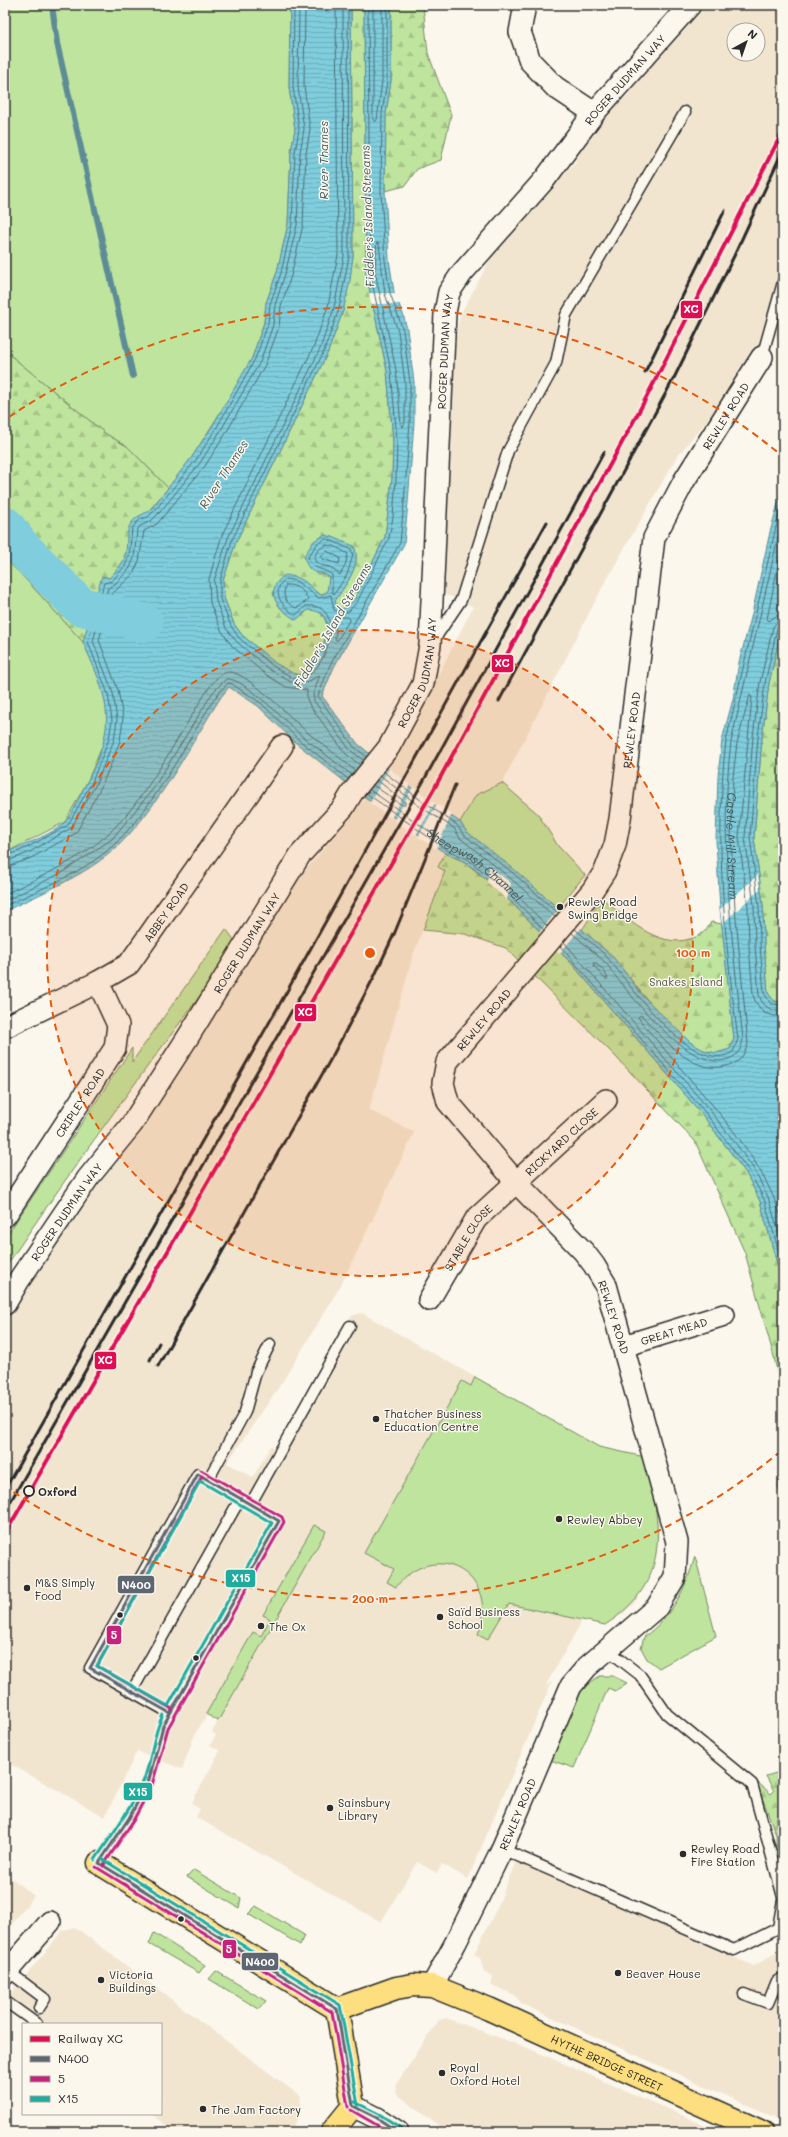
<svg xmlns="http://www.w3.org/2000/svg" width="788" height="2137" font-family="Mali,sans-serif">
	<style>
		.built { fill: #f2e5d0; fill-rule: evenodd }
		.green { fill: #bfe49e; stroke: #758864 }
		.forest { fill: url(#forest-firs); stroke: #758864 }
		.water { fill: url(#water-rules); stroke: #5d8c96 }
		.pier { fill: #fbf7ec }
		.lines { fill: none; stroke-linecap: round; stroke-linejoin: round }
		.shore { stroke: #4d6c72; stroke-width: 1 }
		.stream { stroke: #5d8c96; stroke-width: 6 }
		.river { stroke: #7fcddd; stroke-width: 39 }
		.lane-casing { stroke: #2b2b2b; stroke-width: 13 }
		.street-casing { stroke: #2b2b2b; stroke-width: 24 }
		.primary-casing { stroke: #2b2b2b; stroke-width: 25 }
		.lane { stroke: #fbf7ec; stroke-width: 10 }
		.street { stroke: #fbf7ec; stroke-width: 21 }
		.primary { stroke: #fddf80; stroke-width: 22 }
		.rail { stroke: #2b2b2b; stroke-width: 3 }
		.bus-1-casing { stroke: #fbf7ec; stroke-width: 6 }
		.bus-2-casing { stroke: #fbf7ec; stroke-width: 6 }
		.bus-3-casing { stroke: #fbf7ec; stroke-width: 6 }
		.bus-1 { stroke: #5e6671; stroke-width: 3 }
		.bus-2 { stroke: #c4227d; stroke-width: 3 }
		.bus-3 { stroke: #1fac9e; stroke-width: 3 }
		.rail-1-casing { stroke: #fbf7ec; stroke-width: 7 }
		.rail-1 { stroke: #df0d52; stroke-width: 4 }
		.ring { fill: none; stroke: #e8590c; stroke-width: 2; stroke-dasharray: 7 5 }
		.poi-dot { fill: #2b2b2b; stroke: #fbf7ec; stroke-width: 1.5 }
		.stop-dot { fill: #fbf7ec; stroke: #2b2b2b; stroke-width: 2 }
		.labels { text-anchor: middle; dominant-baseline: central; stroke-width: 3; stroke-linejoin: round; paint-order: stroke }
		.street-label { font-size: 11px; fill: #2b2b2b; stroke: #fbf7ec }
		.poi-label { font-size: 11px; fill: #2b2b2b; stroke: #fbf7ec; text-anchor: start }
		.park-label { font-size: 11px; fill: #505948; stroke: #fbf7ec }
		.stop-label { font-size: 11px; font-weight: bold; fill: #2b2b2b; stroke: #fbf7ec; text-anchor: start }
		.water-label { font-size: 12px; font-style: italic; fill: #445c60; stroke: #fbf7ec }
		.centre { fill: #e8590c; stroke: #fbf7ec; stroke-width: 2 }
		.ring-label { font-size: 12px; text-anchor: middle; font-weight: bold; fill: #e8590c; stroke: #fbf7ec; stroke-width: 3; stroke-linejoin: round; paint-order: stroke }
		.line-badge { stroke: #fbf7ec; stroke-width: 1.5 }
		.badge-label { font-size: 11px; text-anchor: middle; font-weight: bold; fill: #fff }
	</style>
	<defs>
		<pattern id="forest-firs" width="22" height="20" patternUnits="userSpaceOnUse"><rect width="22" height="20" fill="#bfe49e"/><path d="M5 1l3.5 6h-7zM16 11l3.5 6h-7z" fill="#a4c488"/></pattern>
		<pattern id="water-rules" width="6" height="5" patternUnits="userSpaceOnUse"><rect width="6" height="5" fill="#7fcddd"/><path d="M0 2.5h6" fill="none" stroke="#6eb0be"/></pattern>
	</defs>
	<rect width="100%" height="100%" fill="#fbf7ec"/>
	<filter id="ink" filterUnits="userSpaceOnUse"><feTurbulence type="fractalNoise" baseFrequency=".025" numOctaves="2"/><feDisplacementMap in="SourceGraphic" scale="8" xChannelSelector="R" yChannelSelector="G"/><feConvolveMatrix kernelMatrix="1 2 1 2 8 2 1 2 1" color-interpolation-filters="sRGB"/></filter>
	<g filter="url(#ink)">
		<path class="built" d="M699 5H783V339L766 330 737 384 676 458 603 586 502 783 476 795 460 822 439 867 445 871 413 955 369 1110 414 1132 413 1135 340 1287 281 1384 227 1463 253 1477 271 1446 278 1448 351 1316 362 1313 598 1447 645 1457 658 1513 659 1532 656 1555 642 1591 634 1603 621 1615 605 1625 583 1619 545 1687 552 1681 468 1879 442 1864 437 1873 417 1862 381 1922 196 1817 200 1809 191 1804 220 1751 210 1745 216 1735 212 1732 218 1721 207 1715 195 1734 182 1769 137 1751 105 1817 5 1761V1323L26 1286 88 1197 126 1148 283 897 350 818 394 760 412 726 473 607 461 600 440 593 453 353 460 315 497 247 576 161 578 149 616 104 626 97 665 45ZM734 30H758V54H734Z
			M516 1861 754 1966 783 1948V2121L522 2004 515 1995 491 1985 493 1976 484 1972 480 1958 474 1954 497 1908Z
			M5 1873 34 1896 5 1933Z
			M75 1927 300 2096 301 2104 298 2118 291 2132H175L151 2114H161V2024H30L5 2001 63 1930Z
			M446 2018 530 2049 720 2132H447L397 2094 395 2086 439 2020Z"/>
		<path class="green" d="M5 5H290L289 87 295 129 291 152 288 224 277 272 266 303 264 322 252 358 232 394 192 457 168 488 128 447 106 434 5 351Z
			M5 559 20 573 83 642 97 673 104 694 108 720 106 737 88 780 65 822 5 853Z
			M502 783 538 814 558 846 585 875 558 908 466 831 460 822 476 795Z
			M226 929 238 945C158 1052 79 1157 5 1268V1238L132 1048V1062Z
			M475 1377 599 1447 645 1457C661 1525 673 1581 605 1625L509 1604 488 1639 478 1634C501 1575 435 1537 396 1587L387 1582 394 1569 364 1553 462 1381 471 1386Z
			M314 1525 326 1531 218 1721 206 1714 253 1632 261 1636 270 1619 263 1615Z
			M695 1556 716 1636 659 1668 647 1659 641 1648 644 1637C672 1616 686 1589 695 1556Z
			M600 1676H613L627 1683 615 1691 608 1688 574 1768 550 1760 580 1689Z
			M194 1870 241 1898 239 1908 187 1877Z
			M256 1906 304 1935 300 1945 248 1914Z
			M154 1933 205 1965 199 1973 149 1944Z
			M216 1971 266 2001 259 2009 209 1979Z"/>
		<path class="forest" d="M351 5H364L366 273 387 371 393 440 392 479 385 537 354 600 347 607 342 609 337 607 335 601C345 585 362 566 354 546 343 543 336 537 325 535L314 541 317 574H325L329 577 328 592 321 595 315 592 309 585 273 593C279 611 284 614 302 616L308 610H317C340 627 319 661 302 675L294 674 275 663 242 635 234 624 224 598 223 581 236 542 328 352 343 311 353 256Z
			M391 5H423L428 53 451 115 441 160 417 169 405 186 385 191 386 113 391 81Z
			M5 351 106 434 128 447 168 488 146 514C124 518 129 539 126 555 123 564 115 572 109 578L102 577 83 642 20 573 5 559Z
			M783 622V999L777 1002 771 999 768 993 764 945 763 905 754 838 762 738 769 683Z
			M445 853 465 862 502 893 572 964 701 1113 746 1173 760 1201 783 1286V1400L774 1357 745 1253 695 1141 615 1056 506 948 465 934 423 930 445 871 438 867Z
			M602 898C624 917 658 949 690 939 700 936 706 932 711 922L722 924 734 1039 730 1049C726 1050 720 1053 715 1053 682 1051 635 983 614 959 605 948 592 939 582 930Z
			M783 1439V1509L778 1486Z
			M783 1771V1809L776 1819 782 1831 780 1837 783 1854V1874L776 1853V1835L756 1781 771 1794 774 1791 766 1776Z"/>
		<path class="water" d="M290 5H351L353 256 350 281 343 311 328 352 236 542 223 581 224 598 234 624 242 635 275 663 294 674 302 675C318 662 346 611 308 610L296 620C278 609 262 591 285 575 294 576 301 578 308 584 313 588 315 592 321 595L327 592 329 577C317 568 310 579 304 556L314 541 325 535C336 537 344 543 354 546 362 566 345 585 335 601L337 607 342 609 347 607 354 600 385 537 392 479 393 440 387 371 366 273 364 5H391V81L386 113 385 191 389 259 394 292 403 314 407 329 414 382V422L408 503 404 544 334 667 322 696 358 744 424 798 460 822 466 831 515 870 614 958 643 996 691 1043 703 1050 716 1053 730 1049 734 1039 720 909 716 840 718 776 722 740 733 699 739 662 751 618 770 532 783 486V622L769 683 762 738 754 838 763 905 764 945 768 993 774 1001 781 1002 783 999V1285L760 1201 746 1173 701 1113 572 964 502 893 478 872 465 862 445 853 359 793 296 743 258 706 229 687 221 697C189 747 161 803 119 845 89 874 42 893 5 911V853C21 846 53 834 64 823 73 815 78 798 84 788 117 726 111 704 83 642L102 576 109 578C115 572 123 565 125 556 128 546 125 534 130 525 136 515 145 515 153 507L192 457 213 425 252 358 264 323 266 303 277 272 288 224 291 152 295 129 289 87Z"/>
		<path class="pier" d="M369 293H397L401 304H371Z
			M389 768 410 785 391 818 370 803Z
			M413 787 435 803 416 835 394 820Z
			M437 804 452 814 436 849 418 837Z
			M489 866 511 883 507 900 487 882Z
			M758 875 760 889 722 924 720 909Z
			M560 907 582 927 559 954 539 933Z"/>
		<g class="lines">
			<g class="shore">
				<path d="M336 5 338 255 328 306 314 346 222 535 209 579 210 603 221 630 232 646 265 674 286 687 307 690V699L310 706 346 754 360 765"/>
				<path d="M343 5 344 256 334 308 320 349 228 538 214 581 216 601 226 628 237 642 270 670 291 682 304 684 320 675 313 694 314 701 350 750 363 760"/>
				<path d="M348 5 349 256 339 309 324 351 232 540 220 581V599L231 626 239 638 273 666 293 678 301 679C327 673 349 602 306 606L296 615C283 609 269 590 286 579L296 581 319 598 331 595 334 610 342 613 349 611 357 602 389 538 393 517 396 479 397 440 391 371 370 273 368 5"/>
				<path d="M373 5V120L375 122 377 120 382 81V5"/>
				<path d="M377 243 379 244 385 294 398 331 405 382V422L403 427 401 425 396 370 375 272Z"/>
				<path d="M326 539C335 541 341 546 351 549L353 555 347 575 334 594 332 592V575C323 567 312 571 308 557L317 544Z"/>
				<path d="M783 541 767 619 769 621 776 616 783 615"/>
				<path d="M326 545 334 546 348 554 345 566 340 575 330 567 320 565 315 561C313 554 320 548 326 545Z"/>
				<path d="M327 551 340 558 339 564 322 559V556Z"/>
				<path d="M286 585C295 584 306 591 308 600L297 608C286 605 281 595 286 585Z"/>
				<path d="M336 617H348L350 619 337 641 335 639 336 631 334 619Z"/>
				<path d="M783 621 777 622 773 627 760 682 753 737 745 837 754 906 755 946 759 995C763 1007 771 1012 783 1010"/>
				<path d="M783 626 777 629 765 683 758 737 750 837 759 906 760 945 764 993 771 1004 783 1005"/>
				<path d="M367 757 354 747 318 696 330 665 400 543 404 503 410 422V382L403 330 390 293 385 260 381 191 382 113 387 81V5"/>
				<path d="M384 772 422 801 457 825 463 834 513 873 558 913"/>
				<path d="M381 776 419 806 454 828 460 838 509 877 555 917"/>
				<path d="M373 785 402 805H405V802L377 780"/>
				<path id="s1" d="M370 790 449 845 471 855 508 886 547 926"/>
				<path d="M366 793 447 850 468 859 505 890 544 930"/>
				<path d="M5 857 26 848 68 825 92 782 109 739 112 720 108 694 88 642 104 583 112 581 125 566 129 556 132 529 136 523 141 519 148 517 156 509 196 460 217 427 255 359 268 324 270 304 281 273 292 224 295 153 299 129 293 87 294 5"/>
				<path d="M5 862 28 853 71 828 96 784 114 740 117 720 113 693 93 641 108 588 115 584 130 568 134 558 137 531 140 526 151 521 160 512 200 463 221 430 260 362 273 325 275 305 285 274 297 225 300 153 304 129 298 87 299 5"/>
				<path d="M5 868 31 858 76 833 101 787 111 764 120 741 123 718 118 690 99 640 113 593 133 574 139 561 144 531 157 524 205 466 226 433 265 365 279 327 281 306 291 276 303 225 306 154 310 129 304 86 305 5"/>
				<path d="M5 894C40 877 78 861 107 835 147 799 179 733 209 688 214 681 220 672 230 672 248 673 292 719 307 732 323 745 340 757 355 771"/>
				<path d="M5 901 63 872 112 839 153 789 213 692 226 679C243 676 289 725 303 737 319 750 336 762 352 775"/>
				<path d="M5 906C42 888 86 872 116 843 158 801 185 744 217 695L228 683 232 684 261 703 299 740 348 779"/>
				<path d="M575 929C587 940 601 949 611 962 633 988 693 1077 733 1052L738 1039C725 941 714 840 726 741L783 497"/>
				<path d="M572 933C583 943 595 953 606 963 610 968 613 974 617 978 638 1004 689 1069 725 1060 737 1057 741 1051 743 1039 732 940 719 841 731 742L783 516"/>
				<path d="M564 942 708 1108 734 1141 753 1168 768 1197 783 1246"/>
				<path d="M560 946 704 1111 749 1171 764 1199 783 1266"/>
				<path d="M594 963 603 969 608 979H605L594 966Z"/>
				<path id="s2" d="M783 1016H775L764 1013 756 1003 753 995 749 946 748 907 739 837 752 697 750 695 737 743 733 777 731 839 735 908 748 1044C743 1057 740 1063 726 1066 690 1075 663 1037 641 1015L638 1017C646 1029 656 1039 665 1050 710 1104 762 1153 783 1223"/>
			</g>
			<path class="stream" d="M52 5 57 43 133 376"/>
			<path class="river" d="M5 526 21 547 80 606 144 623"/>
			<g class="lane-casing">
				<path id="lane" d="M762 357 783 282
					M434 640 461 600 508 451 556 363 566 315 685 112
					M208 1480 245 1412 256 1372 270 1344
					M250 1505 350 1326
					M608 1650 640 1675 667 1714 752 1784 783 1897
					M132 1691 240 1499
					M502 1849 734 1950 778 1928 783 1900
					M99 1863 129 1818 148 1783 163 1726 279 1521 198 1474 90 1668 170 1713
					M8 1971 45 1999 39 2008
					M744 1994 768 2003 777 1981 783 1978
					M5 2001 37 2024"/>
			</g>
			<g class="street-casing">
				<g id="street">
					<path d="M525 5 520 32 530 61 555 87 594 113"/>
					<path id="s3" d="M5 1027 98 982 129 964 282 746"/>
					<path id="s4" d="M5 1216 115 1048 118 1025 98 982"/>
					<path id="s5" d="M429 1300 476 1219 606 1100"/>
					<path id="s6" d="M5 1304 19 1280 88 1178 132 1124 188 1037 300 855 343 808 352 793 389 747 423 684 430 645 445 313 449 292 462 273 545 179 594 113 690 5"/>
					<path id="s7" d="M624 1346 724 1315"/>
					<path d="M5 1974 50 1922"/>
					<path id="s8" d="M432 1986 456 1942 502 1849 571 1686 587 1667 657 1607 675 1577 677 1542 606 1285 594 1265 584 1252 516 1182 448 1102 443 1083 447 1062 592 891 605 871 615 845 620 819 654 538 684 481 762 357"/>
					<path d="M353 2106 377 2118 398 2132"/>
				</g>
			</g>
			<g class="primary-casing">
				<g id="primary">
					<path d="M99 1863 337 2009 353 2106 332 2132"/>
					<path id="s9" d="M337 2009 396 1988 413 1985 432 1986 489 2009 762 2132"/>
				</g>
			</g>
			<use href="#lane" class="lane"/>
			<use href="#street" class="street"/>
			<use href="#primary" class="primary"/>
			<path class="rail" d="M645 372 725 210
				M499 701 674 378 734 256 783 150
				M150 1360 159 1343
				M158 1366 333 1055 375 975 395 932 455 785
				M5 1489 286 993 547 522
				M5 1511 423 782 604 452"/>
			<g class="bus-1-casing">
				<path id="bus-1" d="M170 1713 90 1668 198 1474
					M99 1863 129 1818 148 1783 163 1726 279 1521 198 1474
					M99 1863 337 2009 353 2106
					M353 2106 377 2118 398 2132"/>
			</g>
			<g class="bus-2-casing">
				<path id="bus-2" d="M172 1709 97 1666 202 1476
					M103 1866 133 1821 152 1785 168 1728 284 1522 282 1517 201 1470
					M96 1867 332 2012 348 2107
					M351 2110 389 2132"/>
			</g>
			<g class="bus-3-casing">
				<path id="bus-3" d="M200 1481 272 1523 168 1706 97 1666Z
					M102 1859 340 2005 358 2105
					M95 1860C112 1835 130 1810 143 1782 152 1761 152 1736 163 1715
					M355 2102 379 2114 401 2128"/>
			</g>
			<use href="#bus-1" class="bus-1"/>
			<use href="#bus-2" class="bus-2"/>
			<use href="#bus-3" class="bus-3"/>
			<g class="rail-1-casing">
				<path id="rail-1" d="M5 1534 434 789 644 402 783 131"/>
			</g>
			<use href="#rail-1" class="rail-1"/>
		</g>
	</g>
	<circle cx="370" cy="953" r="323" fill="#e8590c" fill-opacity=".12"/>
	<g class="ring">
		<circle cx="370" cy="953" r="323"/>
		<path d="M781 1451A646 646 0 0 1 9 1489M9 417A646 646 0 0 1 781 455"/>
	</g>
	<g class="poi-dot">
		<circle cx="560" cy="907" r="4"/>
		<circle cx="376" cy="1419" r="4"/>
		<circle cx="559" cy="1519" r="4"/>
		<circle cx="27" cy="1588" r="4"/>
		<circle cx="120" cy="1615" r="3.5"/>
		<circle cx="440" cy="1617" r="4"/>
		<circle cx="261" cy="1626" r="4"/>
		<circle cx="196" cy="1658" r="3.5"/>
		<circle cx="330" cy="1808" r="4"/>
		<circle cx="683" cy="1854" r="4"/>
		<circle cx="181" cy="1919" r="3.5"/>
		<circle cx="618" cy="1973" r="4"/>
		<circle cx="101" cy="1980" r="4"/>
		<circle cx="442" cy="2073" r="4"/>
		<circle cx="203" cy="2109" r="4"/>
	</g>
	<circle class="stop-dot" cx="29" cy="1491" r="5"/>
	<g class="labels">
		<g class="street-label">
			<text stroke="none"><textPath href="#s6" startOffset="1419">ROGER DUDMAN WAY</textPath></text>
			<text stroke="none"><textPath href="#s6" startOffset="1083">ROGER DUDMAN WAY</textPath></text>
			<text stroke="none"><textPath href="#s8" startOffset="1795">REWLEY ROAD</textPath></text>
			<text stroke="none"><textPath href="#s6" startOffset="759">ROGER DUDMAN WAY</textPath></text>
			<text stroke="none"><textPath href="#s8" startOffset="1460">REWLEY ROAD</textPath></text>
			<text stroke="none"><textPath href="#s3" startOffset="203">ABBEY ROAD</textPath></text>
			<text stroke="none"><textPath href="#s6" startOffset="435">ROGER DUDMAN WAY</textPath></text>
			<text stroke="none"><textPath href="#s8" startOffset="1124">REWLEY ROAD</textPath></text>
			<text stroke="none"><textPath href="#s4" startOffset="136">CRIPLEY ROAD</textPath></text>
			<text stroke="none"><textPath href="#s5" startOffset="209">RICKYARD CLOSE</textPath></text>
			<text stroke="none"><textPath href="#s6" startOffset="111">ROGER DUDMAN WAY</textPath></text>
			<text stroke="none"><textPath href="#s5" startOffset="74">STABLE CLOSE</textPath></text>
			<text transform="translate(614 1317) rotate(72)">REWLEY ROAD</text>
			<text stroke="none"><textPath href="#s7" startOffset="52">GREAT MEAD</textPath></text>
			<text stroke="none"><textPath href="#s8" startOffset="192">REWLEY ROAD</textPath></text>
			<text stroke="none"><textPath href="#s9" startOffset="290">HYTHE BRIDGE STREET</textPath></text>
		</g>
		<g class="poi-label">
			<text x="568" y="901">Rewley Road<tspan x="568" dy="13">Swing Bridge</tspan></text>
			<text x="384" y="1413">Thatcher Business<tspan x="384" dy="13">Education Centre</tspan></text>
			<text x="567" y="1519">Rewley Abbey</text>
			<text x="35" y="1582">M&amp;S Simply<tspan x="35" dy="13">Food</tspan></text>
			<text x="448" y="1611">Saïd Business<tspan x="448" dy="13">School</tspan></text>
			<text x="269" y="1626">The Ox</text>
			<text x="338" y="1802">Sainsbury<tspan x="338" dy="13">Library</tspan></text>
			<text x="691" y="1848">Rewley Road<tspan x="691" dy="13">Fire Station</tspan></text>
			<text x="626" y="1973">Beaver House</text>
			<text x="109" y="1974">Victoria<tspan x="109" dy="13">Buildings</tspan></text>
			<text x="450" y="2067">Royal<tspan x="450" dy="13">Oxford Hotel</tspan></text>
			<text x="211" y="2109">The Jam Factory</text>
		</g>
		<g class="park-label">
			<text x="686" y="981">Snakes Island</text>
		</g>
		<g class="stop-label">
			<text x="38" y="1491">Oxford</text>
		</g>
		<g class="water-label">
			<text transform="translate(323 160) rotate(-90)">River Thames</text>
			<text transform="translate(367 216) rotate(-92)">Fiddler's Island Streams</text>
			<text transform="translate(223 474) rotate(-57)">River Thames</text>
			<text transform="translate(332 625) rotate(-60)">Fiddler's Island Streams</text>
			<text stroke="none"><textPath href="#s2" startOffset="496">Castle Mill Stream</textPath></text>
			<text stroke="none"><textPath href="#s1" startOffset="129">Sheepwash Channel</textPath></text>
		</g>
	</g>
	<circle cx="370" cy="953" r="6" class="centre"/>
	<g class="ring-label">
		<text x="693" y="957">100 m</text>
		<text x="370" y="1603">200 m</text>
	</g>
	<g class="line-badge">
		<rect x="680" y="300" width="23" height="19" rx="4" fill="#df0d52"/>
		<rect x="491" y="654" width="23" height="19" rx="4" fill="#df0d52"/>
		<rect x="294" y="1003" width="23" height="19" rx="4" fill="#df0d52"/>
		<rect x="94" y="1351" width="23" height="19" rx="4" fill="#df0d52"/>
		<rect x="225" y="1569" width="31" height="19" rx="4" fill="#1fac9e"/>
		<rect x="117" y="1575" width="38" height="19" rx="4" fill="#5e6671"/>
		<rect x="106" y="1625" width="16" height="20" rx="4" fill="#c4227d"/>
		<rect x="123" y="1782" width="30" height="19" rx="4" fill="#1fac9e"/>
		<rect x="222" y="1939" width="15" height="20" rx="4" fill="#c4227d"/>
		<rect x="241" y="1952" width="38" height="19" rx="4" fill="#5e6671"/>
	</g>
	<g class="badge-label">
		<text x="691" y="313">XC</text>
		<text x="502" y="667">XC</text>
		<text x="305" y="1016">XC</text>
		<text x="105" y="1364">XC</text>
		<text x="241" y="1582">X15</text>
		<text x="136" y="1589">N400</text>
		<text x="114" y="1639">5</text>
		<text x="138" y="1796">X15</text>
		<text x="229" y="1953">5</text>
		<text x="260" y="1966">N400</text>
	</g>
	<rect width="788" height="2137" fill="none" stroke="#fbf7ec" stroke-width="20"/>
	<rect x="10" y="10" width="768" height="2117" fill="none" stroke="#2b2b2b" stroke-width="1.5" filter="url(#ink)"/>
	<rect x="22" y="2023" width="140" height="92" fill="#fbf7ec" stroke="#a8a59f"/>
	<rect x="30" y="2036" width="20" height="6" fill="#df0d52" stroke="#a8a59f"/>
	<text x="58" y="2043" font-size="12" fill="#2b2b2b">Railway XC</text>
	<rect x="30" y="2056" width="20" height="6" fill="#5e6671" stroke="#a8a59f"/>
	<text x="58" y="2063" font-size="12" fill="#2b2b2b">N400</text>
	<rect x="30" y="2076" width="20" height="6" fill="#c4227d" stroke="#a8a59f"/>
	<text x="58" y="2083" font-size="12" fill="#2b2b2b">5</text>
	<rect x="30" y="2096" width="20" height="6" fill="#1fac9e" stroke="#a8a59f"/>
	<text x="58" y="2103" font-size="12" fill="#2b2b2b">X15</text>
	<g transform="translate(746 42) rotate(40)"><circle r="19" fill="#fbf7ec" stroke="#a8a59f"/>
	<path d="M0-3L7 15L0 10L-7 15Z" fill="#2b2b2b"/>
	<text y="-6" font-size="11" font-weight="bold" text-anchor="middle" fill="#2b2b2b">N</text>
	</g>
</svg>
